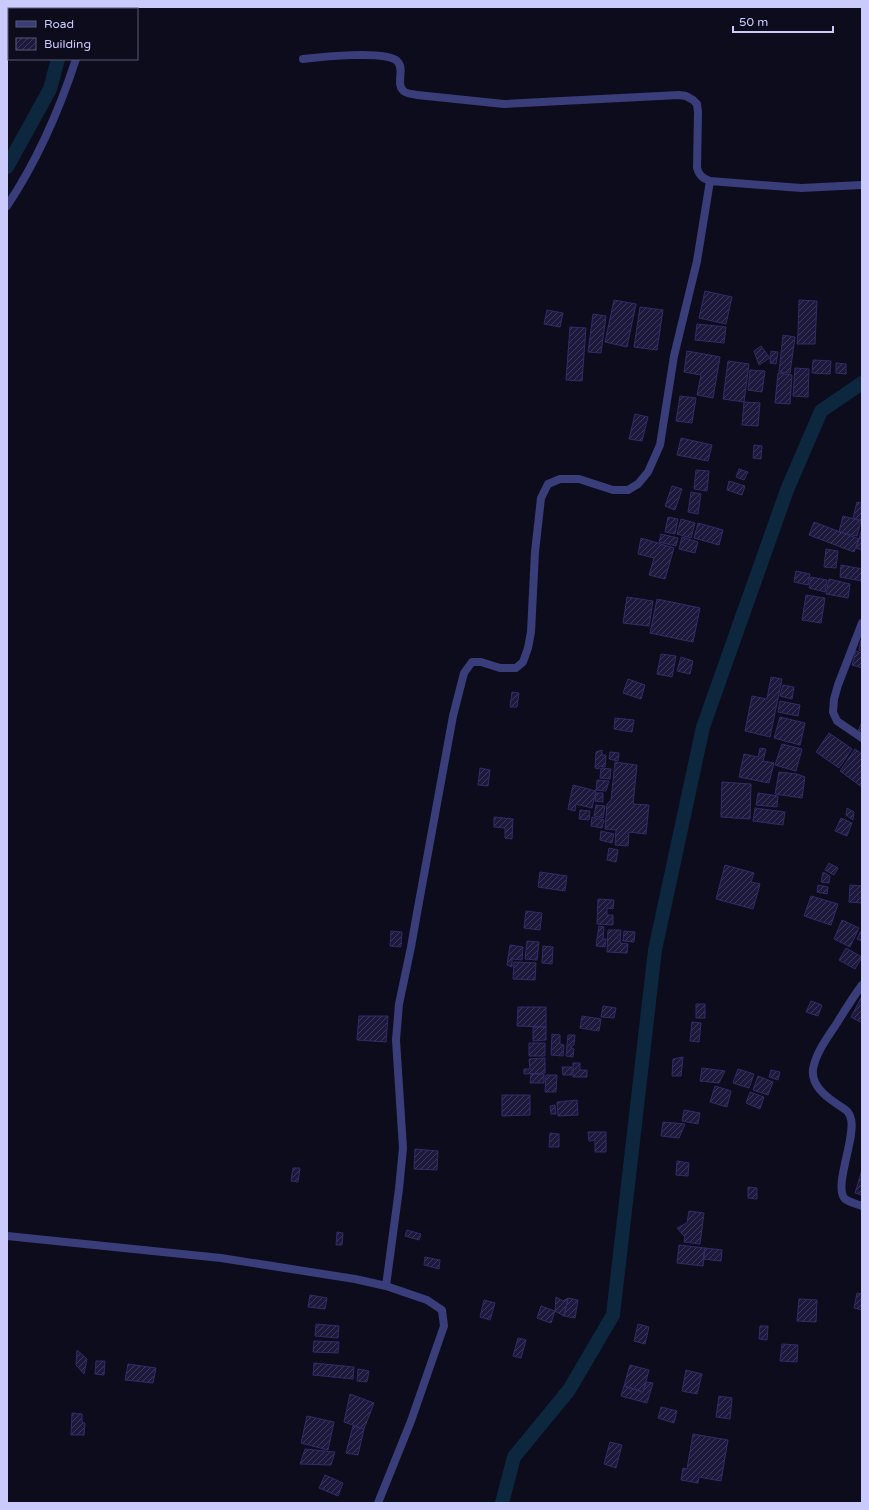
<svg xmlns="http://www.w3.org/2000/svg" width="869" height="1510" font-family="'Varela Round',sans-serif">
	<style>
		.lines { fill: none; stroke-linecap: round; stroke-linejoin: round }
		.canal { stroke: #0d273f; stroke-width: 14 }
		.building { fill: url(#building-hatch); stroke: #312c68 }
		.minor { stroke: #393e7a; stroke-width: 8 }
	</style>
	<defs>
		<pattern id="building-hatch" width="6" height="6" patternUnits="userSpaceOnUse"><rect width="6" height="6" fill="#1c193d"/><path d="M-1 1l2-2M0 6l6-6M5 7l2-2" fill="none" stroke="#3c395a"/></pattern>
	</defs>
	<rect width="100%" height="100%" fill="#0d0c1d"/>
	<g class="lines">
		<path class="canal" d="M71 9V7
			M7 167 50 89 58 59
			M502 1503 514 1457 569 1390 613 1315 655 950 703 727 787 490 821 411 862 383"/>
	</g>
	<path class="building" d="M705 291 732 297 726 324 699 318Z
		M614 300 636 304 627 347 605 342Z
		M799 300 817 301 815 344H797L798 334Z
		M640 307 663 310 657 350 634 347Z
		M547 310 563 313 560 327 544 324Z
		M593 314 606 316 601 353 588 352Z
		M697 324 726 327 724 343 695 340Z
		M570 327 586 328 582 381 566 380Z
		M783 335 795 337 790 373 779 372Z
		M761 346 770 358 759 365 754 351Z
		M687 351 720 357 713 398 697 395 701 375 684 372Z
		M771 351 778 352 776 364 770 363Z
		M813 360 831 361 830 374 812 373Z
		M728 361 749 364 744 402 723 399Z
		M836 363 846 364V374L836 373Z
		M795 368 809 369 808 397 793 396Z
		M750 370 765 371 762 392 748 390Z
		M778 373 792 375 790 404 775 403Z
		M680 396 696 398 692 423 676 421Z
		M744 402 760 403 758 426 742 425Z
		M635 414 648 417 642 441 629 439Z
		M681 438 712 445 708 461 677 455Z
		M754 445 762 446 761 459 753 458Z
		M739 469 748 472 744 480 736 477Z
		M696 470 709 471 707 491 694 489Z
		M729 481 745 486 742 495 727 490Z
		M672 486 682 489 675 510 665 506Z
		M691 492 701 494 698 514 688 512Z
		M857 502 862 503V521L853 518Z
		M843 516 861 521 857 536 839 532Z
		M668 517 678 519 675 534 665 532Z
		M681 519 695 523 691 538 677 534Z
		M814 522 859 539 854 552 809 535Z
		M698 523 723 530 719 545 694 538Z
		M862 529V550L856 548Z
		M661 534 678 538 676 546 659 542Z
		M682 537 698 542 695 553 679 549Z
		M641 538 674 548 665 579 649 575 654 558 638 554Z
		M826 549 838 551 836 568 824 567Z
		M841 565 862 569V581L840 577Z
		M796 571 810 574 808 585 794 582Z
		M811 577 827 580 825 592 809 588Z
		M829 579 850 584 848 598 826 594Z
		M806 595 825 598 821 623 802 620Z
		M627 597 653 601 649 626 623 623Z
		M657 599 700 608 693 642 650 633Z
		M861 640H862V651L859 650Z
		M856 651 862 653V668L852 665Z
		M661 654 676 656 672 677 657 674Z
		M681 657 693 661 690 674 677 671Z
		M771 677 782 679 770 737 745 731 752 696 767 699Z
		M628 679 645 685 641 699 623 693Z
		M783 685 794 687 792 699 780 696Z
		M512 692 519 693 517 707H510Z
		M780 701 800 705 798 716 778 712Z
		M780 717 805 723 800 745 774 738Z
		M615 718 634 720 632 732 614 729Z
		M862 722V733L858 731Z
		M829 733 852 749 839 768 816 752Z
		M782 744 802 749 796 771 775 765Z
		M760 748 766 749 763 761 774 763 769 783 739 777 744 754 758 757Z
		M855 749 862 754V787L840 771Z
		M602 750V755H606L605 767 599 766V769L595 768 596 752Z
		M610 752 619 753 618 761 609 759Z
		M615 762 637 765 633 804 649 805 646 834 629 832 628 846 615 845 616 830 605 829 607 804 611 800Z
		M480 768 490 770 488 786 478 785Z
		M601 768 611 769 610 779 600 778Z
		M779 772 797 774 805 777 802 798 775 794Z
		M597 780 609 781 606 791 596 790Z
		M722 782 751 784 750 819 721 817Z
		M573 785 596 791 592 808 576 804 575 811 568 809Z
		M596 793H603V802L595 801Z
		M758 793 778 796 777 807 756 805Z
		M596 805 605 806 603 818 594 816Z
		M755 808 785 812 783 825 753 821Z
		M847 808 854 812 853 820 846 815Z
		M580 810 590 811 589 820 579 819Z
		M494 817 513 819 512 839 505 838V828L494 827Z
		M592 817 604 820 602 828 591 826Z
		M841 818 852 823 847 836 835 831Z
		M601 831 614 834 612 843 600 840Z
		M609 848 618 850 616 862 607 860Z
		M829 863 838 868 834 875 825 870Z
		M725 865 754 873 751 882 760 884 753 909 716 899Z
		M540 872 567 876 565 891 538 887Z
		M823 872 830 876 829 883 821 882Z
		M818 885 828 887 827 894 817 892Z
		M850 885 862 886V903L849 902Z
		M811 896 838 904 831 925 804 916Z
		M598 899 614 900 613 909 607 908V915H613V925L597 924Z
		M526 911 542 913 540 930 524 928Z
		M842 920 859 928 850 947 834 939Z
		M599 926 604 927 603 939H606L605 947 596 946Z
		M608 930H621L620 943 628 944 627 953 607 952Z
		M391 931 402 932 401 947 390 946Z
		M624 931 635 932 634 942 623 941Z
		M861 931H862V941L857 939Z
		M527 941 539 942 537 960 525 959Z
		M510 945 523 947 522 960 512 959V967L507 965Z
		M543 946 553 947 552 964 542 963Z
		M846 948 862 957 855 969 839 960Z
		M514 962 536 963 535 980 513 979Z
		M861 998 862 1019 860 1022 851 1017Z
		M811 1001 822 1005 818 1016 806 1012Z
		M696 1004H705V1018H696Z
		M603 1006 616 1008 614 1018 601 1017Z
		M518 1007H546V1027L517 1026Z
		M359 1016H388L386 1042 357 1040Z
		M582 1016 601 1019 599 1031 580 1028Z
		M692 1022 701 1023 699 1042 690 1041Z
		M533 1027H546V1040L533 1041Z
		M552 1034 560 1035V1044L564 1045 563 1056 551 1055Z
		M568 1035H575L574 1045 570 1047 574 1049 573 1057 566 1056Z
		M529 1043H545V1056H529Z
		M683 1057 681 1076H672L673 1059Z
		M545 1058V1073L524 1074V1069H530L529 1059Z
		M573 1063H580V1070H587V1077H573Z
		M562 1067H572V1075H563Z
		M702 1068 725 1071 719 1083 700 1081Z
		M738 1069 754 1074 749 1088 733 1083Z
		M771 1070 780 1072 778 1080 769 1077Z
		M531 1074H544V1083H530Z
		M546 1075H557L556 1092H545Z
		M758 1076 773 1082 768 1095 753 1090Z
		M715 1086 731 1091 727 1107 710 1102Z
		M750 1092 764 1097 760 1109 746 1103Z
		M502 1095H530V1115L502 1116Z
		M577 1100 578 1115 558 1116 557 1102Z
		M555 1105 556 1114H551L550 1106Z
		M684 1110 700 1113 698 1124 682 1121Z
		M663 1122 685 1124 679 1138 661 1136Z
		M588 1132H606V1152H595V1140L589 1141Z
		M550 1133 559 1134V1147H549Z
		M415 1149 438 1151 437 1170 414 1169Z
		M677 1161 689 1163 688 1176 676 1175Z
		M293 1168H300L298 1182 291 1181Z
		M862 1170V1195L855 1193Z
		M748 1187 757 1188V1199L748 1198Z
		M689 1211 704 1213 700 1244 684 1242 685 1237 677 1228 687 1223Z
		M407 1230 421 1234 419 1240 405 1236Z
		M337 1232 343 1233 342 1245H336Z
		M679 1245 705 1248 703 1266 677 1263Z
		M705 1248 722 1250 721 1261 703 1259Z
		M425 1257 440 1260 439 1269 424 1265Z
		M857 1293 862 1294V1310L854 1308Z
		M310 1295 327 1298 325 1309 308 1307Z
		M556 1297 563 1301 568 1298 564 1316 555 1311Z
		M568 1298 578 1300 575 1318 564 1316Z
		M799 1299 817 1300 816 1322 797 1321Z
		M484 1300 495 1303 490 1320 480 1317Z
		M541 1306 555 1311 551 1323 537 1318Z
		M316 1324 339 1326 338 1338 315 1336Z
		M638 1324 649 1327 645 1344 634 1341Z
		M760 1326H768L767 1340 759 1339Z
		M518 1338 526 1340 521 1358 513 1356Z
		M314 1341 339 1342 338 1353 313 1352Z
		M782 1344 798 1345 797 1362 780 1361Z
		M77 1350 87 1359 84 1374 76 1365Z
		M96 1361H105L104 1375 95 1374Z
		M314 1363 354 1367 353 1379 313 1375Z
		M128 1364 156 1368 153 1383 125 1380Z
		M630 1365 649 1370 643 1392 624 1386Z
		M358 1369 369 1371 367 1382 357 1381Z
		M686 1370 702 1374 697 1394 682 1391Z
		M646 1382 653 1383 647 1403 621 1396 624 1386 643 1392Z
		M350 1394 374 1403 364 1429 344 1422Z
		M719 1396 732 1398 730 1419 716 1417Z
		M661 1407 677 1411 674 1423 658 1418Z
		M72 1413 82 1414V1422L85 1423 84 1435H71Z
		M307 1416 334 1422 328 1450 301 1443Z
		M353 1426 364 1429 358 1455 346 1453Z
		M693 1434 728 1440 721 1481 699 1477 698 1483 681 1480 683 1468 687 1469Z
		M610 1442 622 1445 616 1468 604 1464Z
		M305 1449 335 1452 331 1465 300 1464Z
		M325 1475 343 1483 338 1496 319 1488Z"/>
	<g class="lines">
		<path class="minor" d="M92 9 93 7
			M303 59C320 57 386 50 397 61 406 69 394 85 405 92 408 94 414 94 417 95L504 104 679 95 686 96 693 100 697 104 698 112 697 168C699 175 702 178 710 181
			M7 206C37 161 59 111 76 59
			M862 623 838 685 834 699 833 712 837 721 862 738
			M862 985C853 997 845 1010 837 1023 828 1037 816 1052 813 1069 811 1085 825 1096 837 1104 844 1109 849 1110 851 1119 856 1138 833 1187 845 1199 849 1202 857 1204 862 1206
			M7 1236 221 1258 355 1279 386 1286 427 1300 442 1310 444 1326 411 1421 378 1503
			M386 1286 399 1189 403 1148 396 1040 399 1004 411 947 417 913 453 716 464 673 472 662H481L500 668H516L523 662 528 648 531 632 535 552 541 498 548 484 560 479H579L613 490H628L638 484 648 472 660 445 674 356 697 261 710 181 801 188 862 185"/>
	</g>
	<rect width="869" height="1510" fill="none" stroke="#cacafd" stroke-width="16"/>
	<rect x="8" y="8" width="130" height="52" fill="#0d0c1d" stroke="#595877"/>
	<rect x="16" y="21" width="20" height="6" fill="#393e7a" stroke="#595877"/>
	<text x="44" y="28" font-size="12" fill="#cacafd">Road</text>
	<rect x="16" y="38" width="20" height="12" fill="url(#building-hatch)" stroke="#595877"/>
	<text x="44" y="48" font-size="12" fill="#cacafd">Building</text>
	<path d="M733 26v6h100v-6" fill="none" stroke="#cacafd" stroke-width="2"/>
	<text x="739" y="26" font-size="12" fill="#cacafd" stroke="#0d0c1d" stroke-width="3" paint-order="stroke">50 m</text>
</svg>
